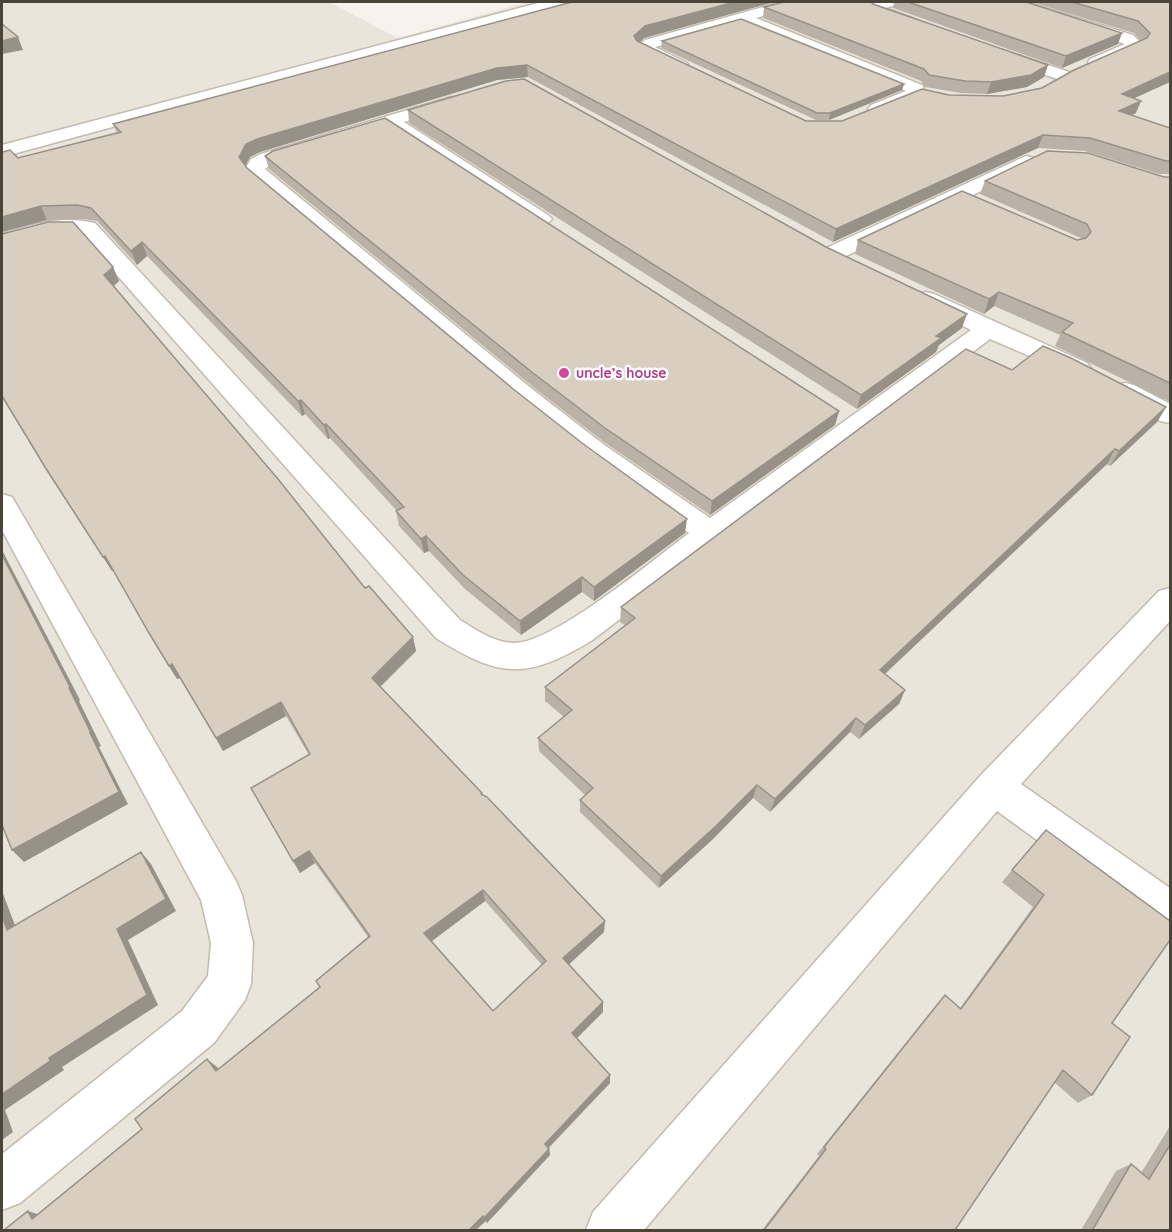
<svg xmlns="http://www.w3.org/2000/svg" width="1172" height="1232" font-family="Quicksand,sans-serif">
	<style>
		.residential { fill: #eae5da }
		.lines { fill: none; stroke-linecap: round; stroke-linejoin: round }
		.minor-casing { stroke: #c2bbae; stroke-width: 3 }
		.minor { fill: #fff; fill-rule: evenodd }
		.wall { fill: #bab2a6; fill-rule: evenodd }
		.shaded-wall { fill: #979187 }
		.building { fill: #d8cfc1; stroke: #979187; stroke-width: 1.5; fill-rule: evenodd }
		.hotel-dot { fill: #d1479c; stroke: #fff; stroke-width: 2 }
		.labels { text-anchor: middle; dominant-baseline: central; stroke-width: 5; stroke-linejoin: round; paint-order: stroke }
		.far-hotel-label { font-size: 14px; font-weight: bold; fill: #b23c85; stroke: #fff; text-anchor: start }
	</style>
	<rect width="100%" height="100%" fill="#f6f3ec"/>
	<path class="residential" d="M2 2H329L398 38 528 2H1170V1230H2Z"/>
	<g class="lines">
		<g class="minor-casing">
			<path id="minor" d="M542 2H564L562 5 2 157V145Z
				M781 2H803L801 5 756 18 922 85 926 93 923 97 883 113H871L868 109 871 105 906 91 740 23 655 47 687 63 689 67 687 71 681 72 638 51 636 48 645 40Z
				M877 2H898L896 5 885 8 917 20 920 23 912 28 871 13 870 6Z
				M1004 2H1025L1133 35 1143 45 1141 48 1102 65H1090L1088 62 1090 59 1125 44 1006 5Z
				M1003 50 1069 72 1071 76 1069 80 1063 81 997 58 995 55 997 52Z
				M451 97 457 98 460 102 457 106 404 122 548 215 552 219 548 223 541 225 534 223 387 128 275 162 265 169 532 389 603 444 710 518 971 330 918 304 914 299 918 294 926 292 934 294 1087 363 1091 368 1087 373 1078 376 1069 373 990 339 591 641C526 680 500 678 436 638L80 233H54L2 247V234C33 224 61 215 95 223L460 620C476 630 495 643 514 643 554 643 653 560 689 533L583 456 514 401 252 180 245 169 251 159 261 154Z
				M1026 156 1033 158 1036 162 1033 166 840 259 832 261 824 259 821 254 824 249Z
				M1125 383 1134 385 1170 404V423L1160 421 1116 397 1112 391 1116 385Z
				M2 494 12 497 236 881 242 895 253 943 251 984 245 1000 214 1043 20 1203 2 1210V1154L182 1011 208 976 211 943 201 900 2 530Z
				M1170 588V621L1021 784 1170 888V932L1155 926 997 811 644 1230H586L593 1212 981 775 1159 591Z"/>
		</g>
		<use href="#minor" class="minor"/>
	</g>
	<path class="wall" d="M572 2H774L644 38 640 42 806 121H842L949 95 1003 96 1042 88 1141 41 1134 33 1031 2H1170V82L1134 98 1136 113 1131 115 1170 128V174H1159L1085 151 1038 148 833 242 528 77 497 80 260 152 250 157 245 166 247 168 685 533 594 601 582 592 521 635 465 589 429 551 424 553 399 526 396 511H397L330 438 328 439 305 414 302 416 147 256 137 265 97 221 83 219 47 220 18 158 117 133 113 124Z
		M872 2 873 4 1048 65 1044 77 1027 87 987 94 961 93 925 87 921 81 763 18 764 7Z
		M894 2H1026L1118 44 1062 68 893 8Z
		M662 41 904 84 902 90 829 120H816L661 48Z
		M408 110 962 328 939 345 936 352 857 409 409 123Z
		M265 156 839 411 835 425 710 515 604 442 533 387 269 169Z
		M1164 177H1170V402L1055 346 1060 335 994 306 984 314 855 254 858 240H1077L1082 239 1081 238 980 194 985 181Z
		M113 267 119 281 114 286 365 588 413 637 416 651 380 687 482 793V795L604 932 569 964 603 1012 577 1038 610 1075V1083L549 1148 550 1155 487 1223 486 1221 38 1214 217 1067 218 1069 320 987 316 981 368 937 315 863 300 873 251 788 309 755 286 716 223 751 180 678 177 679 157 647 113 570 112 571 53 481 2 397ZM485 901 542 965 493 1011 432 941Z
		M1012 370 1166 407 1157 422 1110 466 1107 464 885 674 905 690 899 704 859 739 850 732 770 812 753 798 713 839 659 888 580 812V800L585 795 539 751 538 738 564 717 545 701V687L625 625 620 622 621 607Z
		M1046 830 1112 1023 1092 1095 1078 1103 1054 1082 955 1230H762L819 1156 817 1154 936 1005 945 995 960 1008 1033 907 1002 882Z
		M1170 1126V1230H1081L1116 1171 1131 1164 1141 1173Z"/>
	<path class="shaded-wall" d="M735 2H774L644 38 634 48V36L645 26Z
		M1122 33 1118 44 1062 68 1066 56Z
		M18 37 23 50 2 54V41Z
		M527 65 528 77 497 80 260 152 250 157 243 170 239 157 246 144 257 139 497 68Z
		M1048 65 1044 77 1027 87 987 94 991 82Z
		M1170 72V82L1117 106 1122 94Z
		M904 84 902 90 829 120 830 113Z
		M1141 101 1136 113 1114 124 1119 111Z
		M1043 135 1038 148 833 242 836 229Z
		M41 206 47 220 2 232V217Z
		M142 242 147 256 137 265 131 251Z
		M113 267 119 281 110 289 104 275Z
		M999 292 994 306 984 314 989 299Z
		M967 314 962 328 939 345 936 352 857 409 861 395 936 336Z
		M301 400 305 414 302 416 298 401Z
		M1166 407 1157 422 1110 466 1119 451Z
		M839 411 835 425 710 515 712 501Z
		M326 424 330 438 328 439 324 425Z
		M1115 449 1107 464 874 684 880 670Z
		M687 519 685 533 594 601V587Z
		M426 536 429 551 424 553 421 539Z
		M2 550 80 700 79 701 101 746 99 747 128 804 24 862 12 850Z
		M105 556 113 570 112 571 103 557Z
		M582 577V592L521 635 520 621Z
		M413 637 416 651 376 691 372 678Z
		M172 664 180 678 177 679 169 666Z
		M905 690 899 704 859 739 865 725Z
		M281 702 286 716 223 751 216 738Z
		M856 718 850 732 770 812 775 799Z
		M757 785 753 798 713 839 659 888 661 876Z
		M309 851 315 863 300 873 293 861Z
		M141 852 151 864 176 911 128 940 158 1005 62 1067 64 1070 5 1110 13 1132 2 1140V1094L49 1058 117 929Z
		M483 890 485 901 428 944 424 933Z
		M2 891 21 941 7 930 2 915Z
		M605 921 604 932 564 969 563 958Z
		M603 1002V1012L573 1042 572 1033Z
		M207 1059 217 1067 225 1079 216 1071Z
		M610 1075V1083L546 1150 545 1144Z
		M549 1149 550 1155 487 1223 484 1218Z
		M28 1211 43 1216 32 1219Z
		M483 1216 486 1221 476 1230H469Z"/>
	<path class="building" d="M572 2H735L645 26 634 36 637 41 806 121H842L922 89 949 95 1003 96 1042 88 1074 70 1147 38 1150 33 1138 21 1072 2H1170V72L1122 94 1141 101 1119 111 1170 128V161H1166L1090 138 1043 135 836 229 527 65 497 68 257 139 246 144 239 157 247 168 512 388 582 443 687 519 594 587 582 577 520 621 463 575 426 536 421 539 396 511 404 507 326 424 324 425 301 400 298 401 142 242 131 251 91 208 77 205 41 206 2 217V152L10 150 18 158 121 132 113 124Z
		M784 2H871L873 4 1048 65 1031 75 991 82 965 81 929 75 924 69 764 7Z
		M908 2H1026L1122 33 1066 56Z
		M741 19 904 84 830 113H817L662 41Z
		M2 24 18 37 2 41Z
		M524 79 826 247 967 314 936 336 941 338 861 395 408 110 506 81Z
		M385 118 839 411 712 501 605 428 533 373 265 156 273 151Z
		M1047 151 1088 153 1164 177H1170V383L1062 332 1073 323 999 292 989 299 858 240 962 191 1077 240 1086 238 1091 232 1087 224 985 181Z
		M48 222H73L113 267 104 275 278 479 365 588 369 586 413 637 372 678 482 793 481 794 487 797 605 921 563 958 603 1002 572 1033 610 1075 545 1144 549 1149 484 1218 483 1216 469 1230H4L28 1211 32 1219 142 1129 135 1119 207 1059 216 1071 320 987 316 981 370 936 309 851 293 861 251 788 310 754 281 702 216 738 172 664 169 666 149 633 105 556 103 557 45 467 2 396V234ZM483 890 546 961 493 1011 424 933Z
		M1043 346 1071 358 1166 407 1119 451 1115 449 880 670 905 690 865 725 856 718 775 799 757 785 716 826 661 876 580 800 593 788 538 738 572 710 545 687 635 618 621 607 966 349 1012 370Z
		M2 555 70 687 69 688 91 733H90L119 792 12 850 2 825Z
		M1046 830 1170 921V940L1112 1023 1130 1037 1092 1095 1063 1070 955 1230H764L826 1149 824 1147 945 995 961 1009 1044 895 1012 870Z
		M141 852 166 899 117 929 147 995 49 1058 50 1061 2 1094V915L7 930Z
		M1170 1145V1230H1095L1093 1229 1131 1164 1149 1179Z"/>
	<circle class="hotel-dot" cx="564" cy="373" r="6"/>
	<g class="labels">
		<g class="far-hotel-label">
			<text x="576" y="373">uncle’s house</text>
		</g>
	</g>
	<rect width="1172" height="1232" fill="none" stroke="#4b4439" stroke-width="6"/>
</svg>
